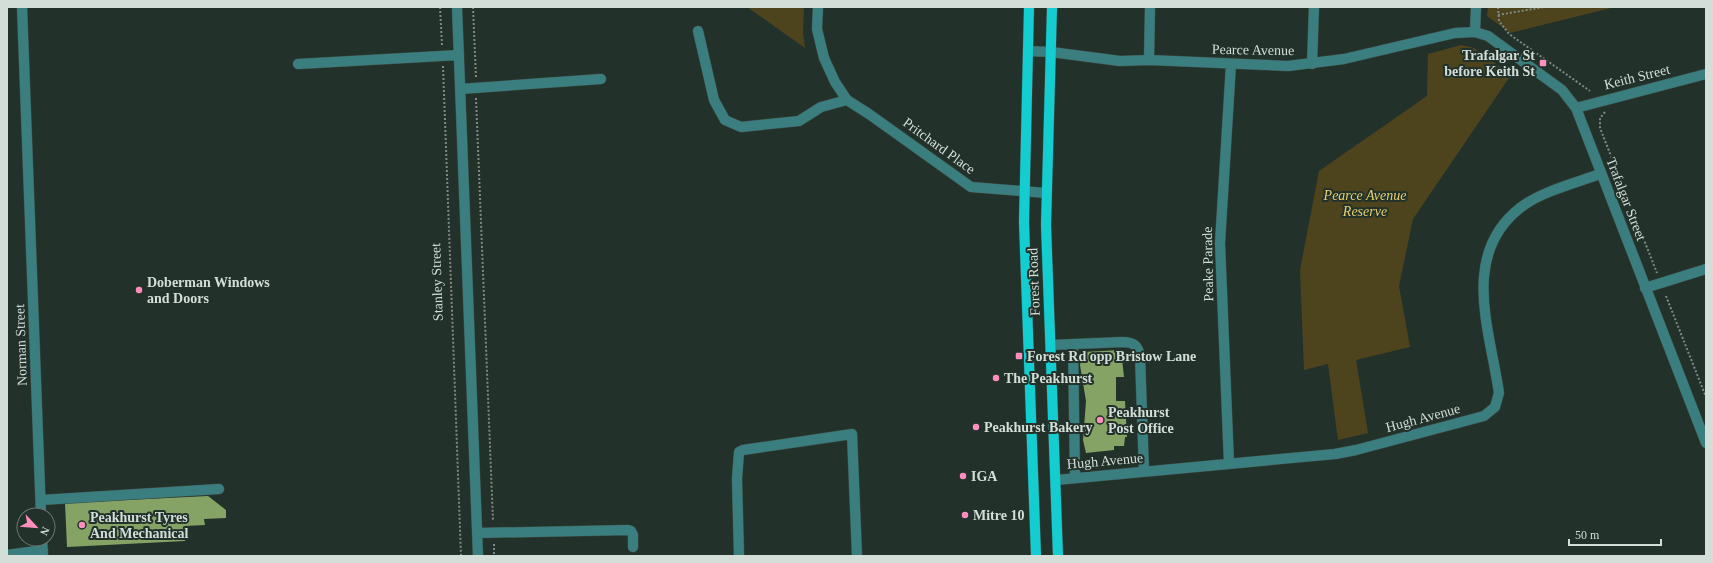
<svg xmlns="http://www.w3.org/2000/svg" width="1713" height="563" font-family="Georgia,serif">
	<style>
		.green { fill: #4d441e }
		.building { fill: #85a365 }
		.lines { fill: none; stroke-linecap: round; stroke-linejoin: round }
		.minor-casing { stroke: #3e4e47; stroke-width: 11 }
		.major-casing { stroke: #3e4e47; stroke-width: 11 }
		.path { stroke: #7e8b85; stroke-width: 2; stroke-dasharray: 2 2; stroke-linecap: butt }
		.minor { stroke: #3a7e7f; stroke-width: 10 }
		.major { stroke: #13cdd1; stroke-width: 10 }
		.poi-dot { fill: #fe8ebd; stroke: #22322b; stroke-width: 1.5 }
		.labels { text-anchor: middle; dominant-baseline: central; stroke-width: 4; stroke-linejoin: round; paint-order: stroke }
		.street-label { font-size: 14px; fill: #d4ded9; stroke: #22322b }
		.poi-label { font-size: 14px; font-weight: bold; fill: #d4ded9; stroke: #22322b; text-anchor: start }
		.park-label { font-size: 14px; font-style: italic; fill: #e8cf6d; stroke: #22322b }
	</style>
	<rect width="100%" height="100%" fill="#22322b"/>
	<path class="green" d="M747 7H804L803 32 805 48Z
		M1488 7H1615L1510 33 1487 16Z
		M1461 45 1474 48 1511 75 1413 219 1399 286 1410 347 1356 360 1368 433 1338 440 1328 364 1304 370 1300 270 1319 171 1427 96 1428 54Z"/>
	<path class="building" d="M1121 350 1124 377H1116V401H1125L1127 437H1125L1124 446H1114V450L1086 453 1083 440 1086 401 1080 365 1083 352Z
		M208 496 226 510V518L204 519 205 525 185 526V541L67 547 65 503Z"/>
	<g class="lines">
		<g class="minor-casing">
			<path id="minor" d="M22 7 41 515
				M457 7 478 556
				M818 7 817 29 824 58 835 82 847 100 869 114 971 187 1046 193
				M698 31 714 100 725 120 741 127 799 121 821 107 847 100
				M1475 32 1476 7
				M1028 51 1051 52 1120 61 1149 60 1288 66 1344 59 1455 33 1475 32 1488 36 1562 90 1576 108 1706 443
				M1149 60 1150 7
				M298 64 459 55
				M1312 64 1314 7
				M460 89 601 79
				M1576 108 1706 74
				M1645 288 1706 269
				M1073 344 1075 478
				M1051 345 1122 342C1133 342 1138 345 1140 356L1144 471
				M1229 464 1220 243 1231 64
				M1056 480 1335 454 1356 450 1484 416 1495 407 1499 393C1490 330 1460 255 1520 208 1540 192 1575 183 1600 174
				M41 500 219 489
				M477 533 628 530 631 531 633 535V547
				M42 539 43 556
				M7 555 43 550
				M739 556 737 479 739 452 743 450 852 434 857 556"/>
		</g>
		<g class="major-casing">
			<path id="major" d="M1029 7 1024 222 1036 556
				M1052 7 1046 225 1058 556"/>
		</g>
		<path class="path" d="M440 7 442 45
			M473 7 476 78
			M1498 7 1499 21 1509 34 1590 91
			M1498 15 1544 7
			M443 66 461 556
			M476 98 493 521
			M1605 112 1600 118V128L1657 273
			M1666 296 1706 397
			M494 544V556"/>
		<use href="#minor" class="minor"/>
		<use href="#major" class="major"/>
	</g>
	<g class="poi-dot">
		<rect x="1539" y="59" width="8" height="8" rx="2"/>
		<circle cx="139" cy="290" r="4"/>
		<rect x="1015" y="352" width="8" height="8" rx="2"/>
		<circle cx="996" cy="378" r="4"/>
		<circle cx="1100" cy="420" r="4"/>
		<circle cx="976" cy="427" r="4"/>
		<circle cx="963" cy="476" r="4"/>
		<circle cx="965" cy="515" r="4"/>
		<circle cx="82" cy="525" r="4"/>
	</g>
	<g class="labels">
		<g class="street-label">
			<text transform="translate(1253 50) rotate(1)">Pearce Avenue</text>
			<text transform="translate(1637 77) rotate(-14)">Keith Street</text>
			<text transform="translate(939 146) rotate(36)">Pritchard Place</text>
			<text transform="translate(1626 199) rotate(69)">Trafalgar Street</text>
			<text transform="translate(1208 264) rotate(-91)">Peake Parade</text>
			<text transform="translate(437 282) rotate(-92)">Stanley Street</text>
			<text transform="translate(1034 282) rotate(-92)">Forest Road</text>
			<text transform="translate(21 345) rotate(-92)">Norman Street</text>
			<text transform="translate(1423 418) rotate(-15)">Hugh Avenue</text>
			<text transform="translate(1105 461) rotate(-5)">Hugh Avenue</text>
		</g>
		<g class="poi-label">
			<text x="1535" y="55" text-anchor="end">Trafalgar St<tspan x="1535" dy="16">before Keith St</tspan></text>
			<text x="147" y="282">Doberman Windows<tspan x="147" dy="16">and Doors</tspan></text>
			<text x="1027" y="356">Forest Rd opp Bristow Lane</text>
			<text x="1004" y="378">The Peakhurst</text>
			<text x="1108" y="412">Peakhurst<tspan x="1108" dy="16">Post Office</tspan></text>
			<text x="984" y="427">Peakhurst Bakery</text>
			<text x="971" y="476">IGA</text>
			<text x="973" y="515">Mitre 10</text>
			<text x="90" y="517">Peakhurst Tyres<tspan x="90" dy="16">And Mechanical</tspan></text>
		</g>
		<g class="park-label">
			<text x="1365" y="195">Pearce Avenue<tspan x="1365" dy="16">Reserve</tspan></text>
		</g>
	</g>
	<rect width="1713" height="563" fill="none" stroke="#d4ded9" stroke-width="16"/>
	<g transform="translate(36 527) rotate(116)"><circle r="19" fill="#22322b" stroke="#697771"/>
	<path d="M0-3L7 15L0 10L-7 15Z" fill="#fe8ebd"/>
	<text y="-6" font-size="11" font-weight="bold" text-anchor="middle" fill="#d4ded9">N</text>
	</g>
	<path d="M1569 539v6h92v-6" fill="none" stroke="#d4ded9" stroke-width="2"/>
	<text x="1575" y="539" font-size="12" fill="#d4ded9" stroke="#22322b" stroke-width="3" paint-order="stroke">50 m</text>
</svg>
